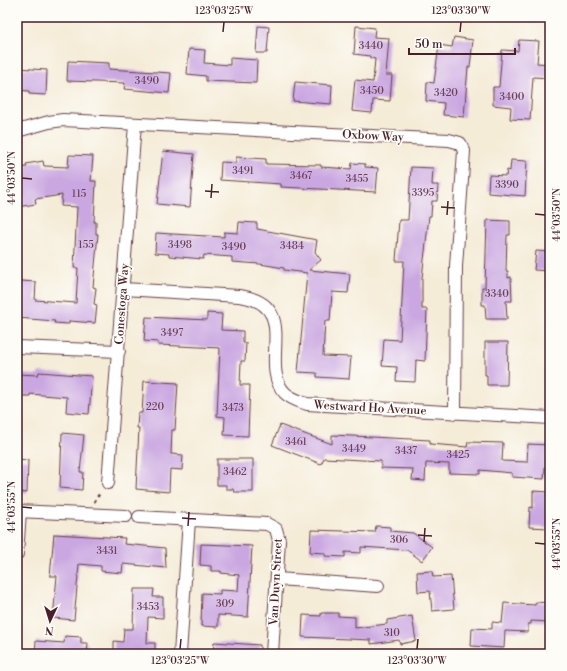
<svg xmlns="http://www.w3.org/2000/svg" width="567" height="671" font-family="'Libre Bodoni',serif">
	<style>
		.building { fill: #caa7e1 }
		.lines { fill: none; stroke-linecap: round; stroke-linejoin: round }
		.street-casing { stroke: #643e45; stroke-width: 14 }
		.path { stroke: #643e45; stroke-width: 2.5; stroke-dasharray: 3 3; stroke-linecap: butt }
		.street { stroke: #fff; stroke-width: 12 }
		.ticks { fill: none; stroke: #4a1f2b; stroke-width: 1.5 }
		.labels { text-anchor: middle; dominant-baseline: central; stroke-width: 3.5; stroke-linejoin: round; paint-order: stroke }
		.number-label { font-size: 10px; fill: #6a4158 }
		.street-label { font-size: 12px; fill: #4a1f2b; stroke: #fdfcf7 }
		.neatline { fill: none; stroke: #4a1f2b; stroke-width: 1.5 }
		.ticks-label { font-size: 10px; text-anchor: middle; fill: #4a1f2b }
	</style>
	<rect width="100%" height="100%" fill="#fdfcf7"/>
	<filter id="ink" filterUnits="userSpaceOnUse"><feTurbulence type="fractalNoise" baseFrequency=".025" numOctaves="2"/><feDisplacementMap in="SourceGraphic" scale="8" xChannelSelector="R" yChannelSelector="G"/><feConvolveMatrix kernelMatrix="1 2 1 2 8 2 1 2 1" color-interpolation-filters="sRGB"/></filter>
	<filter id="wash" filterUnits="userSpaceOnUse"><feTurbulence type="fractalNoise" baseFrequency=".012" numOctaves="4" result="noise"/><feDisplacementMap in="SourceGraphic" scale="16" xChannelSelector="R" yChannelSelector="G"/><feGaussianBlur stdDeviation="0.9" result="paint"/><feColorMatrix in="noise" values="0 0 0 0 0 0 0 0 0 0 0 0 0 0 0 0 0 1.4 0 .05"/><feComposite in="paint" operator="in"/></filter>
	<g filter="url(#wash)">
		<rect width="100%" height="100%" fill="#f5ecd8"/>
		<g id="blocks">
			<path class="building" d="M258 26 269 27 267 53H256Z
				M356 26 375 28 374 37 389 38 386 75H392L390 101 373 100 372 113 352 111 355 80 373 82 375 59 370 58V56L354 54Z
				M454 37 473 40 470 67H468L464 117 443 115 444 103 426 101 427 82 434 83 439 45 452 47Z
				M519 40 539 41 537 63 550 64V78L533 77 530 120 510 119 511 107 493 105V87H499L502 50 518 51Z
				M189 49 205 50 204 63 230 65V58L257 60 256 83 206 81V76L187 74Z
				M68 61 109 63V69L171 73 169 93 124 89 125 83 67 81Z
				M17 68 47 70 46 95 29 94V91L17 90Z
				M295 82 332 85 331 104 293 101Z
				M163 151 194 154 190 207 157 204Z
				M69 155 93 156 91 181H96L94 222H96V234H98L93 287 96 288 94 304 97 305 95 323 69 321V324L54 323 55 321 17 318V290L20 291 21 281 36 282 35 300 76 303 78 268H74L77 207 61 206 62 195 35 199 36 204 17 207V168L27 167 26 164 43 161 44 166 68 167Z
				M236 157 266 159V164L321 165V167L351 169 352 163 365 164V167L378 168 376 192 281 187V184L220 180 221 162 236 163Z
				M511 160 527 161 525 196 488 193 489 175 506 176 507 170 510 171Z
				M411 167 433 168 432 185H438L437 201H432L431 216H429L422 278V309H427L425 361 416 360 415 382 396 381 397 367 382 366 384 339 400 340 404 261H396L399 220H408Z
				M487 220 510 221V235H507L506 271H508V278L511 277 512 301H506L507 319H486L485 305H482V287H485Z
				M239 222 257 223V229L317 240 315 252 321 260 309 270 350 274 348 293 332 292 330 321H325L323 356 351 357 349 379 317 377V373L298 372 307 273 284 270V268L260 264 232 262V257L204 255 203 259 169 256V254L155 253 156 233 224 237V232L238 233Z
				M536 251 550 252V271L534 270Z
				M207 313 222 314 221 330 243 331V343H246L245 361H241L240 385H250L248 436 224 435 225 417 217 416 220 348 158 345V342L144 341 146 317 207 320Z
				M485 342H508L507 385H487V375H485Z
				M39 372 92 376 89 414 66 412 67 397 30 394V396H17V374L38 375Z
				M144 381 178 383 175 430H172L171 454 183 455 182 470 170 469 169 492 136 489 139 428H137L138 413H142Z
				M280 425 332 444V435L430 440V444L467 447 468 442 503 443 502 461 527 462 528 444 550 445V467H545L544 479 512 477V473L480 470V474L449 473V464L426 463 425 481 412 480 413 469 381 468V461L324 458 321 464 272 445Z
				M62 433 84 435 80 472H83L82 490 60 488Z
				M17 459 28 460 27 493 17 492Z
				M217 459H253V492H234L233 489H226V485H217Z
				M533 491 550 492 549 528 529 527 530 507 533 508Z
				M376 526 390 527V531L413 533 432 547 422 561 407 550 361 547V553L345 552V557L325 556V553L310 552 311 530 375 532Z
				M54 534 125 538 124 544 165 548 166 568 123 564 122 573 101 571V566L79 564 74 620 53 618 57 576H50Z
				M201 544 252 546 248 617 218 615V627L201 626 202 593 220 594V590L238 591 239 575 221 573V571H211V566L200 565Z
				M432 571 433 577 451 576 454 609 432 611 430 591 418 592 417 572Z
				M134 589H154L153 597H163V618L148 617 147 643H155V654H114V641L123 642 124 629H133Z
				M536 602 550 603V622L531 621V624H528V632L505 631 504 648 471 646 472 628 492 629V622L502 623 504 603 535 605Z
				M321 613H338V616L355 617V628L387 624V620L412 616 416 641 400 644 399 640 371 644V640L302 637 303 615 321 616Z
				M65 636 81 637V643H88L87 654H35L36 641 64 643Z
				M214 642 260 645V654H213Z"/>
		</g>
	</g>
	<g filter="url(#ink)">
		<use href="#blocks" fill-opacity="0" stroke="#643e45" stroke-width="1"/>
		<g class="lines">
			<g class="street-casing">
				<path id="street" d="M17 131 49 122 63 120 449 140 460 143 464 151 456 266 455 413
					M124 289 239 296C303 304 257 365 285 393 291 399 299 401 307 404L550 418
					M17 347 119 351
					M108 483 135 124
					M17 511 126 516
					M139 517 267 524 276 529 279 540 272 654
					M17 554 20 511
					M277 579 378 586
					M180 654 189 520"/>
			</g>
			<path class="path" d="M94 502 100 493"/>
			<use href="#street" class="street"/>
		</g>
	</g>
	<path class="ticks" d="M223 32 224 22M460 32 461 22M22 178 32 179M205 191 219 192M211 198 212 184M441 207 455 208M535 214 545 215M447 215 448 201M22 507 32 508M182 518 196 519M188 526 189 512M418 535 432 536M424 542 425 528M535 543 545 544M180 649 181 639M417 649 418 639"/>
	<g class="labels">
		<g class="number-label">
			<text x="371" y="46">3440</text>
			<text x="147" y="81">3490</text>
			<text x="372" y="91">3450</text>
			<text x="446" y="93">3420</text>
			<text x="512" y="97">3400</text>
			<text x="243" y="171">3491</text>
			<text x="301" y="176">3467</text>
			<text x="357" y="179">3455</text>
			<text x="507" y="185">3390</text>
			<text x="423" y="193">3395</text>
			<text x="79" y="194">115</text>
			<text x="86" y="245">155</text>
			<text x="180" y="245">3498</text>
			<text x="292" y="246">3484</text>
			<text x="234" y="247">3490</text>
			<text x="497" y="294">3340</text>
			<text x="172" y="333">3497</text>
			<text x="155" y="407">220</text>
			<text x="233" y="408">3473</text>
			<text x="296" y="442">3461</text>
			<text x="354" y="449">3449</text>
			<text x="406" y="451">3437</text>
			<text x="458" y="455">3425</text>
			<text x="235" y="472">3462</text>
			<text x="399" y="540">306</text>
			<text x="107" y="551">3431</text>
			<text x="225" y="604">309</text>
			<text x="148" y="607">3453</text>
			<text x="392" y="633">310</text>
		</g>
		<g class="street-label">
			<text transform="translate(373 136) rotate(3)">Oxbow Way</text>
			<text transform="translate(122 304) rotate(-86)">Conestoga Way</text>
			<text transform="translate(370 408) rotate(3)">Westward Ho Avenue</text>
			<text transform="translate(276 582) rotate(-87)">Van Duyn Street</text>
		</g>
	</g>
	<rect width="567" height="671" fill="none" stroke="#fdfcf7" stroke-width="44"/>
	<g transform="translate(50 621) rotate(184)" stroke="#fdfcf7" stroke-width="3" paint-order="stroke">
	<path d="M0-3L7 15L0 10L-7 15Z" fill="#4a1f2b"/>
	<text y="-6" font-size="11" font-weight="bold" text-anchor="middle" fill="#4a1f2b">N</text>
	</g>
	<path d="M409 48v6h106v-6" fill="none" stroke="#4a1f2b" stroke-width="2"/>
	<text x="415" y="48" font-size="12" fill="#4a1f2b" stroke="#fdfcf7" stroke-width="3" paint-order="stroke">50 m</text>
	<rect x="22" y="22" width="523" height="627" class="neatline"/>
	<g class="ticks-label">
		<text x="224" y="14">123°03'25"W</text>
		<text x="461" y="14">123°03'30"W</text>
		<text transform="translate(11 178) rotate(-90)" y="4">44°03'50"N</text>
		<text transform="translate(556 215) rotate(-90)" y="4">44°03'50"N</text>
		<text transform="translate(11 507) rotate(-90)" y="4">44°03'55"N</text>
		<text transform="translate(556 544) rotate(-90)" y="4">44°03'55"N</text>
		<text x="180" y="664">123°03'25"W</text>
		<text x="417" y="664">123°03'30"W</text>
	</g>
</svg>
